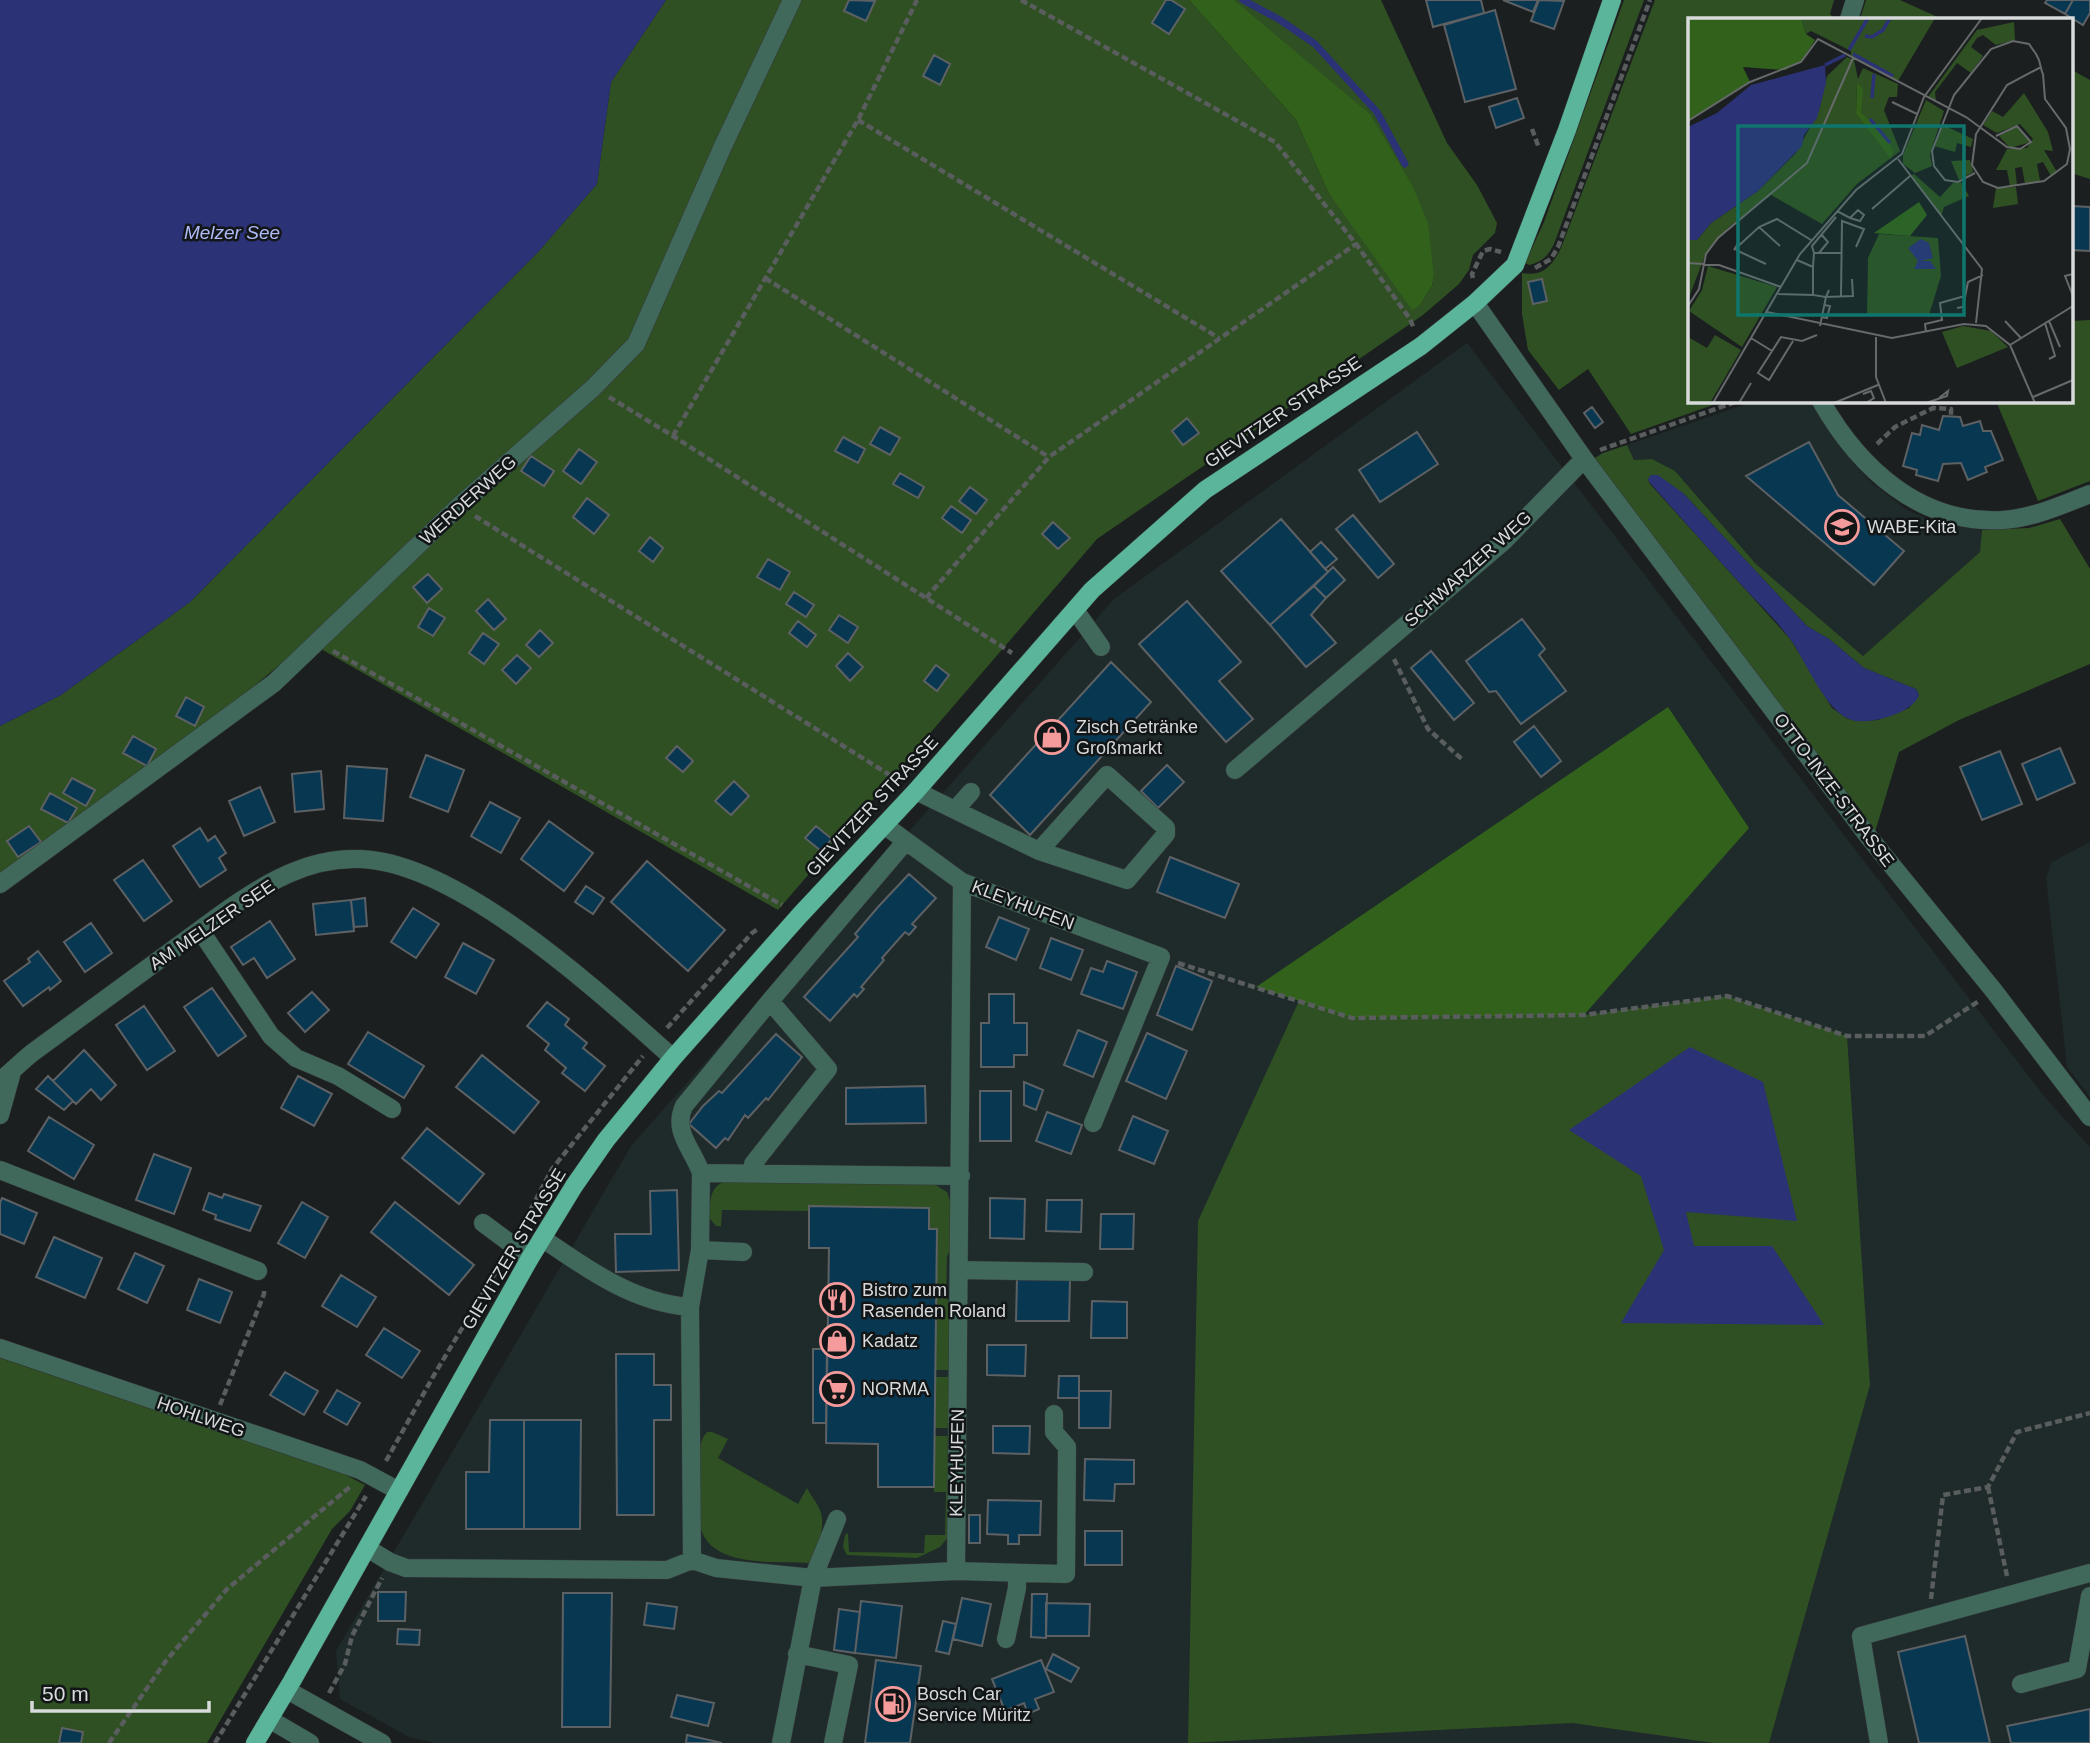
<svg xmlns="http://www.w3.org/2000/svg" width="2090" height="1743" font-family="Arial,sans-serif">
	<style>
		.built { fill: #1f2a2b }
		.green { fill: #2f5022; fill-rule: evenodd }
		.forest { fill: #31611b }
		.water { fill: #2c3276 }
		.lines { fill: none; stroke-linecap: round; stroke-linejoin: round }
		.stream { stroke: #2c3276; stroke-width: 7 }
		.building { fill: #083752; stroke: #5e6164; stroke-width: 2 }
		.minor-casing { stroke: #35393a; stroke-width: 19 }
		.major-casing { stroke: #35393a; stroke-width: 19 }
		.path { stroke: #5a5d5e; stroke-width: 4.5; stroke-dasharray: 7 3.5; stroke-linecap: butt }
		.minor { stroke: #40695c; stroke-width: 18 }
		.major { stroke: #5ab59a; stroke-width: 18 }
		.labels { text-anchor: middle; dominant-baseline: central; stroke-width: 5; stroke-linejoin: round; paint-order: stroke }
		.street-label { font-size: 18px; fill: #d8dadb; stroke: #121617 }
		.poi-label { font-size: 18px; fill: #d8dadb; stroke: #121617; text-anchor: start }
		.water-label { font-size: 19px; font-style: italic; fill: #aebbf7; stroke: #121617 }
		.inset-river { fill: none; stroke: #2c3276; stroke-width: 3.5 }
		.inset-road { fill: none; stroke: #676a6b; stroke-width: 2 }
		.view { fill: #0f766e; fill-opacity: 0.15; stroke: #0f766e; stroke-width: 3.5 }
		.inset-edge { fill: none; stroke: #d8dadb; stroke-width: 3.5 }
	</style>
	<rect width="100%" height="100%" fill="#1b1f20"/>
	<path class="built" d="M1467 343 2044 1096 2090 1147V1743H435L409 1737 340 1699 336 1651 631 1146 1114 599Z
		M1755 401H1810L1854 464 1872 483 1907 510 1940 524 1982 530 1981 552 1863 656 1756 564 1675 471 1652 459 1634 460 1627 445Z
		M2090 842V1097L2067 1067 2046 877 2052 862Z"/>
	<path class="green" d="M666 0H1189L1296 120 1328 192 1420 305 1432 286 1434 276 1243 9 1234 0H1381L1447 143 1477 185 1497 223 1495 233 1473 255 1469 270 1459 284 1423 315 1097 539 778 910 307 641C210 726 105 804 0 878V726L61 695 190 602 539 251 597 184 611 82Z
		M1624 0H1644L1554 244C1548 256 1542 262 1529 265L1525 263 1544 222Z
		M1655 0H1834L1830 14 1835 19H1689V401H1724L1631 434 1588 369 1559 390 1528 350 1522 314V273C1543 277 1552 266 1561 248Z
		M1866 0H1900L1942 19H1860Z
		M2072 70 2090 80V179L2071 173Z
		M2090 320V481L2038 501 1996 401H2071V321Z
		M1627 445 1634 460 1652 459 1675 471 1756 564 1863 656 1980 552 1982 530 2029 528 2060 519 2090 569V664L1959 720 1899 752 1875 832 1593 459 1603 453ZM1648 479 1683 493 1807 626 1829 639 1864 668 1916 689 1919 695 1909 708 1878 720 1860 721 1848 719 1832 708 1791 640 1650 484Z
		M1727 996 1847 1036 1870 1385 1769 1743H1714L1572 1723 1188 1743 1198 1221 1299 1001 1352 1018 1584 1015Z
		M725 1181 934 1184 947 1192 952 1207V1248L947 1256 946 1297 951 1305 952 1370H935L937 1230 929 1229V1208L810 1206 809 1211 722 1210 721 1226H716L710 1219C710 1204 708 1188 725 1181Z
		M0 1358 344 1474 365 1485 350 1511 332 1529 207 1743H0Z
		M935 1377H952L951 1428H935Z
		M707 1432H712L728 1439 718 1458 798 1504 807 1488C811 1496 819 1505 821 1513 825 1526 818 1554 810 1563 778 1561 716 1568 702 1532 696 1518 699 1499 699 1484 699 1467 695 1446 707 1432Z
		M934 1436H951L949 1536 940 1547 917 1558 847 1555 843 1547 845 1535 848 1533 849 1552 924 1553 925 1535H945L946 1492H934Z"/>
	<path class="forest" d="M1189 0H1234L1370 114 1412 185 1428 223 1434 276 1432 286 1420 305 1412 310 1328 192 1296 120Z
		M1668 707 1749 828 1584 1015 1352 1018 1256 987Z"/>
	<path class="water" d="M0 0H666L611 82 597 184 539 251 190 602 61 695 0 726Z
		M1651 475H1658L1683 493 1807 626 1829 639 1864 668 1916 689 1919 695C1914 713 1866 727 1849 719 1826 710 1806 663 1793 643 1780 624 1762 607 1747 591 1714 555 1682 519 1650 483L1648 479Z
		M1690 1047 1763 1082 1797 1221 1686 1212 1694 1246H1772L1824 1325 1621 1323 1664 1250 1641 1176 1569 1130Z"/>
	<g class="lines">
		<path class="stream" d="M1243 0 1280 20 1315 44 1377 112 1405 164"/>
	</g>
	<path class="building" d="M849 0 875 1 866 21 844 11Z
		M1166 0H1171L1185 9 1169 34 1152 23Z
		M1426 0H1481L1484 13 1433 27Z
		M1503 0H1538L1533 12Z
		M1539 0 1564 1 1554 29 1531 21Z
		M2047 0H2073L2065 14 2045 3Z
		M2073 0H2090V13L2083 25 2065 14Z
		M1495 10 1516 89 1465 102 1444 25Z
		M934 55 950 64 940 85 923 76Z
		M1517 98 1524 118 1496 128 1489 107Z
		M2071 206 2090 207V251L2071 250Z
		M1542 279 1547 301 1533 304 1528 282Z
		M1592 407 1603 422 1595 428 1584 413Z
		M1943 416 1960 417 1963 426 1980 421 1983 431H1991L2003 460 1985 467 1987 472 1968 480 1961 463 1943 464 1938 481 1916 475 1917 470 1903 466 1912 433 1920 435 1922 425 1939 430Z
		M1187 418 1199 433 1183 445 1172 431Z
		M880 427 900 438 890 455 870 444Z
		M1417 432 1438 464 1380 502 1359 470Z
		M843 437 865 449 858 463 835 451Z
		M1809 442 1838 495 1904 551 1874 585 1746 476Z
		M579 449 597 462 581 484 563 471Z
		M531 456 554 471 544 486 521 471Z
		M900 473 924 487 918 498 893 484Z
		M970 487 987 500 976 514 959 501Z
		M587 498 609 515 594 534 573 517Z
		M951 506 971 520 962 533 942 518Z
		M1353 515 1394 564 1378 578 1336 529Z
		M1281 519 1328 572 1270 625 1221 571Z
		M1053 522 1070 538 1058 549 1042 534Z
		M650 537 663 548 653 562 639 551Z
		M1321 542 1337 559 1325 569 1310 552Z
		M768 559 790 572 780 590 757 577Z
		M1333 567 1345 580 1326 598 1314 586Z
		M428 574 442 589 427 603 413 587Z
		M1314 586 1326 598 1311 615 1336 643 1306 667 1270 625Z
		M794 592 814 605 806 617 786 604Z
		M488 599 506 619 494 630 476 611Z
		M1187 601 1241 662 1219 681 1253 719 1226 742 1139 644Z
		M429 608 445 618 433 636 418 627Z
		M839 615 858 627 848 643 829 630Z
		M1522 619 1545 649 1539 655 1566 691 1521 724 1496 691 1489 692 1466 661Z
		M798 621 816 635 807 647 789 633Z
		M540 630 553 643 539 657 526 645Z
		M483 633 499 644 484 664 469 653Z
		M1431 651 1474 703 1454 720 1411 668Z
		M848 653 863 667 850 681 836 666Z
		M517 655 531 668 516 684 502 670Z
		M1111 662 1151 702 1030 835 990 795Z
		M936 665 949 675 937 691 924 681Z
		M186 697 204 707 195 726 176 716Z
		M1534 726 1561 761 1541 777 1514 742Z
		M133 736 156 749 147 766 123 753Z
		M677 746 693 761 683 772 666 758Z
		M2060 748 2075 783 2037 800 2022 764Z
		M2000 751 2022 804 1982 820 1960 767Z
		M426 755 464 770 448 812 410 797Z
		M1167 765 1184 782 1158 808 1141 791Z
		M347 766 387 769 383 821 344 818Z
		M321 771 324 809 295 812 292 774Z
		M72 778 95 790 86 806 63 793Z
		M734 781 749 796 731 815 715 801Z
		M260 787 275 822 244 836 229 801Z
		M50 793 77 808 68 823 41 809Z
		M490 802 520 818 501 853 471 836Z
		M549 821 593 853 564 891 521 859Z
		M29 826 41 842 18 857 7 841Z
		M816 826 832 839 821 851 805 838Z
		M200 828 208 841 215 836 226 853 219 858 226 870 200 887 173 846Z
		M1170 857 1239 884 1225 918 1157 892Z
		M143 860 172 901 144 921 114 880Z
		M647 861 725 930 688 971 611 902Z
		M909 874 936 898 912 924 916 927 909 935 905 932 882 958 884 960 861 987 864 989 857 997 854 994 830 1021 804 997 858 937 855 934 878 907Z
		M586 886 604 898 593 914 575 902Z
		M365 898 367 926 354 927 351 900Z
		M351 900 354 931 316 935 313 904Z
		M413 908 439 924 416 958 391 942Z
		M999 917 1029 929 1016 960 986 947Z
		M270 921 295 959 267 978 254 958 243 965 231 947Z
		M91 923 112 953 85 972 64 942Z
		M1051 938 1083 950 1071 980 1040 968Z
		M463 943 494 960 476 994 445 977Z
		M38 951 61 981 50 990 49 987 23 1006 4 981 30 962 28 959Z
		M1107 961 1137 972 1123 1009 1081 994 1091 968 1103 972Z
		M1176 966 1212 981 1192 1030 1157 1015Z
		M212 988 246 1036 218 1056 184 1007Z
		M312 992 329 1010 305 1032 288 1013Z
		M989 994H1014V1023H1027V1055H1014V1067H981V1023H989Z
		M547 1002 569 1019 565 1025 587 1043 583 1048 605 1066 585 1091 562 1073 566 1068 545 1050 549 1044 527 1026Z
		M144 1006 175 1051 147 1070 116 1025Z
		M1078 1030 1107 1042 1093 1077 1064 1065Z
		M368 1032 424 1066 404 1098 348 1064Z
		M1147 1033 1187 1051 1166 1099 1126 1081Z
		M776 1034 802 1057 768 1100 766 1098 748 1118 745 1115 728 1140 725 1138 716 1148 689 1124 703 1106 719 1091 722 1093Z
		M84 1050 116 1085 101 1100 91 1089 76 1104 53 1081Z
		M482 1055 539 1102 514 1133 456 1087Z
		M48 1076 73 1101 64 1110 36 1089Z
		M298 1076 332 1094 314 1126 281 1108Z
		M1024 1082 1043 1090 1036 1110 1024 1105Z
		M925 1086 926 1123 846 1124V1088Z
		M980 1091H1011V1141H980Z
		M1047 1112 1082 1125 1071 1154 1036 1141Z
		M1133 1116 1168 1131 1154 1164 1119 1150Z
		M49 1117 94 1145 74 1179 28 1151Z
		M427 1128 484 1174 459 1204 402 1158Z
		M154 1154 191 1168 174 1214 136 1200Z
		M677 1190 679 1270 616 1272 615 1234H651L650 1191Z
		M209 1193 222 1198 224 1194 261 1206 250 1231 215 1219 216 1215 203 1210Z
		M2 1198 37 1213 24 1244 0 1234V1203Z
		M990 1198 1025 1199 1024 1239 990 1238Z
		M1047 1200H1082L1081 1232 1046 1231Z
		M302 1202 328 1217 305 1258 278 1243Z
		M395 1202 474 1265 449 1295 371 1232Z
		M809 1206 929 1208V1229H937L934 1487H878V1444L826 1443 829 1248H809Z
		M1101 1214H1134L1133 1249H1100Z
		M54 1237 102 1258 85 1298 36 1277Z
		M135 1253 164 1266 147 1303 118 1289Z
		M341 1275 376 1297 357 1327 322 1306Z
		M199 1279 232 1292 220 1323 187 1310Z
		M1017 1279 1070 1280 1069 1321H1016Z
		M1092 1301 1127 1302V1338H1091Z
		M384 1328 420 1351 402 1378 366 1355Z
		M987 1345H1026L1025 1376 987 1375Z
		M813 1349H827L826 1423H813Z
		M616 1354H654V1385H671V1420H654V1515H617Z
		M285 1372 318 1391 304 1415 270 1395Z
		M1059 1376H1079V1398H1058Z
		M337 1390 360 1403 347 1425 324 1412Z
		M1079 1391H1111L1110 1428H1079Z
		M490 1420H524V1529H466V1472H489Z
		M524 1420H581L580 1529H524Z
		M993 1426H1030L1029 1454 993 1453Z
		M1085 1459 1134 1460V1484H1115L1114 1501 1084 1500Z
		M988 1500 1041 1501 1040 1535H1019V1544H1008V1535L987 1534Z
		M969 1515H980V1543H969Z
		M1085 1531H1122V1565H1085Z
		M378 1592H406L405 1621H378Z
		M563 1593H612L610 1727H562Z
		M1032 1594H1047L1046 1638 1031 1637Z
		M962 1598 991 1604 982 1646 953 1639Z
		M861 1601 902 1606 896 1658 855 1653Z
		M647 1603 677 1607 674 1629 644 1625Z
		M1046 1603 1090 1604 1089 1636H1046Z
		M839 1609 860 1612 855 1653 834 1650Z
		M943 1621 956 1624 949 1654 936 1651Z
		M398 1629 420 1630 419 1645 397 1644Z
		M1965 1636 1990 1743H1919L1898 1652Z
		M1053 1654 1079 1668 1071 1682 1046 1669Z
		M876 1660 921 1666 910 1743H865Z
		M1041 1660 1054 1692 1035 1699 1039 1709 1028 1714 1024 1703 1005 1711 992 1679Z
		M677 1695 714 1703 708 1726 671 1717Z
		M2090 1709V1743H2011L2007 1726Z
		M62 1728 83 1732 81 1743H59Z
		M687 1735 722 1743H686Z"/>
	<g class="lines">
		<g class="minor-casing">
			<path id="minor" d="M1849 19 1855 0
				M1475 303 1584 459 1868 836 1994 991 2090 1117
				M1821 401C1859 468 1920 525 2003 520 2033 518 2062 505 2090 494
				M1075 610 1101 647
				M1235 770 1503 542 1584 459
				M916 791 1039 851 1107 775 1166 828V834L1127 880 1039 851
				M955 810 971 792
				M884 825 962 882
				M0 884 274 683 459 506 593 388 636 344 723 146 792 0
				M200 930 271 1036 296 1058 338 1076 392 1109
				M0 1081C11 1072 21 1062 32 1053 82 1016 132 980 182 943 215 919 250 891 288 874 310 864 336 858 360 859 459 862 601 994 673 1058
				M0 1115 12 1072
				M0 1170 258 1271
				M701 1173C693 1149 672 1132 684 1106L770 1001 906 841
				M753 1173V1164L828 1069 770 1001
				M483 1223 530 1258
				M542 1238C587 1269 634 1303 690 1307L692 1560 716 1568 813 1578 781 1743
				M700 1250 743 1252
				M959 1270 1084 1272
				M690 1307 700 1250 701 1173 961 1176
				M0 1348 360 1470 399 1491
				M837 1519 813 1578 956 1571 1066 1574 1067 1447 1054 1432V1414
				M367 1548 390 1562 406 1568 667 1570 692 1560
				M956 1571 962 882 1161 957 1093 1123
				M1006 1639 1017 1588V1573
				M797 1654 849 1665 833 1743
				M2021 1684 2077 1669 2090 1596
				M287 1690 382 1743
				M269 1719 310 1743
				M1879 1743 1861 1636 2090 1573"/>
		</g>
		<g class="major-casing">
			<path id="major" d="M255 1743 292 1681 530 1258 574 1186 606 1140 673 1058 800 915 916 791 1092 590 1205 490 1421 346 1475 303 1515 265 1567 130 1612 0"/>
		</g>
		<path class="path" d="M1021 0 1275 142 1356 244 1410 319 1414 329
			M858 120 1219 338
			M1532 129 1539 148
			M1535 268 1551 259 1558 247 1650 0
			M765 278 1049 457
			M1473 278 1472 274 1483 251 1490 249 1501 252
			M609 397 673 436 1012 653
			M673 436 858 120 917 0
			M1877 444 1895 427 1933 408 1951 409V417
			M1600 450 1738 401
			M475 516 901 782
			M926 598 1049 457 1356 244
			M333 651 782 905
			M1394 659 1428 729 1464 761
			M1178 963 1352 1018 1584 1015 1727 996 1847 1036H1925L1979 1001
			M667 1028 752 933 758 929
			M521 1228 552 1169 643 1056
			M220 1405 264 1294V1289
			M386 1461 434 1375 503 1260
			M1988 1487 2007 1576
			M1931 1599 1943 1495 1988 1487 2017 1432 2090 1413
			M329 1693 345 1664 352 1636 382 1578
			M109 1743 165 1662 227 1589 351 1486
			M215 1743 366 1496"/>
		<use href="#minor" class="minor"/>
		<use href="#major" class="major"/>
	</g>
	<defs>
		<g id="school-ring" transform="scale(1.75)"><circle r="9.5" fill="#121617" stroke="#f59b9c" stroke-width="1.5"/><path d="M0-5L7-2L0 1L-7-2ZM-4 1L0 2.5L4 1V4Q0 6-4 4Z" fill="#f59b9c"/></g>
		<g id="shop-ring" transform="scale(1.75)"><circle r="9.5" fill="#121617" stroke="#f59b9c" stroke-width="1.5"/><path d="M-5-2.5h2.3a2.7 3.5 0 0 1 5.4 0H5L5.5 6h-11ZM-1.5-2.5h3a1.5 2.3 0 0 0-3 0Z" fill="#f59b9c"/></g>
		<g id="restaurant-ring" transform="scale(1.75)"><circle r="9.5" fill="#121617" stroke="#f59b9c" stroke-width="1.5"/><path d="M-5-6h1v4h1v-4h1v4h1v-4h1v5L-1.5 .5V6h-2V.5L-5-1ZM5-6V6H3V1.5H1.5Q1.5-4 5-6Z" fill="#f59b9c"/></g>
		<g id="supermarket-ring" transform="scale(1.75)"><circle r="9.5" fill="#121617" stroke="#f59b9c" stroke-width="1.5"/><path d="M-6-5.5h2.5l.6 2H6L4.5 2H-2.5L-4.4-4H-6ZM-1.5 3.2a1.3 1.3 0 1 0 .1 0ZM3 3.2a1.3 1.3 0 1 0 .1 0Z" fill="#f59b9c"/></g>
		<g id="fuel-ring" transform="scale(1.75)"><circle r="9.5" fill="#121617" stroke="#f59b9c" stroke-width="1.5"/><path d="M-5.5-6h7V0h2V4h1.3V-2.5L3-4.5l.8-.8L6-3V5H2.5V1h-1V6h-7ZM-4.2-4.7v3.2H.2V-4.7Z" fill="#f59b9c"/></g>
	</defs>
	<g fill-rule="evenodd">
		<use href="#school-ring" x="1842" y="527"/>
		<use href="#shop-ring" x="1052" y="737"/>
		<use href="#restaurant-ring" x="837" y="1300"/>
		<use href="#shop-ring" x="837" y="1341"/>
		<use href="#supermarket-ring" x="837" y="1389"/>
		<use href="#fuel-ring" x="893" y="1704"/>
	</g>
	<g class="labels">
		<g class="street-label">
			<text transform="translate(1283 412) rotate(-34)">GIEVITZER STRASSE</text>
			<text transform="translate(468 500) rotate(-42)">WERDERWEG</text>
			<text transform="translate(1468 569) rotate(-42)">SCHWARZER WEG</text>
			<text transform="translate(1834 790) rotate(53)">OTTO-INZE-STRASSE</text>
			<text transform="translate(872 806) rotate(-47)">GIEVITZER STRASSE</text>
			<text transform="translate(1023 905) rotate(21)">KLEYHUFEN</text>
			<text transform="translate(212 925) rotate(-34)">AM MELZER SEE</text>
			<text transform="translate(514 1249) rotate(-59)">GIEVITZER STRASSE</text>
			<text transform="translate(201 1417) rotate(19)">HOHLWEG</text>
			<text transform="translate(957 1463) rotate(-89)">KLEYHUFEN</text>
		</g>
		<g class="poi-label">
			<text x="1867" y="527">WABE-Kita</text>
			<text x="1076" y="727">Zisch Getränke<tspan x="1076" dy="21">Großmarkt</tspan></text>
			<text x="862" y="1290">Bistro zum<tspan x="862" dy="21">Rasenden Roland</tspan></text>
			<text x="862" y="1341">Kadatz</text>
			<text x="862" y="1389">NORMA</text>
			<text x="917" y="1694">Bosch Car<tspan x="917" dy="21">Service Müritz</tspan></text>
		</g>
		<g class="water-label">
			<text x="232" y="232">Melzer See</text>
		</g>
	</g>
	<g transform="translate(1688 18)">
		<rect width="385" height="385" fill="#1b1f20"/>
		<path d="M113 0H247L210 63 163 38V33L123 13 118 16ZM326 4 327 22 308 27 295 17 289 20 283 29 295 38 283 55 269 45 247 74 248 83 240 79 289 12ZM159 39 166 42 170 61 175 50 210 66 209 79H201L196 92 212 133 169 166 134 206 83 177 42 208 18 235 0 282V222H9L23 205 70 173 108 135 131 93 139 58ZM169 65 173 94 205 132 194 129 168 96ZM336 75 360 114 365 133 356 132 369 154 363 158 355 144 349 146 352 163 337 166 334 149 327 150 329 167 322 168 319 152H308L319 131 339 130 345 121 332 106 309 115 295 107 304 93 315 99ZM238 82 256 93 242 136 244 148 227 155 215 146V137ZM253 106 285 121 283 129 269 125 267 134 246 128ZM329 108 343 124 322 130 311 118ZM282 142 285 154 271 162 263 143ZM226 156 252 179 265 165 273 164 281 178 256 189 253 198 223 158ZM328 169 330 186 305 190 308 170ZM191 216 250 220 253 258 241 297H179L180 240ZM20 248 89 269 54 329 1 293 14 272ZM275 308 303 313 320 329 269 350 254 314ZM27 317 53 332 22 385H0V319L19 330Z" fill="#2f5022" fill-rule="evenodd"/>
		<path d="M0 0H113L118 16 127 22 113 44 97 52 55 49 62 64 0 103ZM169 65 175 71 173 94 198 120 205 132 203 141 168 96ZM231 184 239 197 222 218 186 215Z" fill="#31611b"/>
		<path d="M137 47 138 65 129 100 116 117 114 128 70 173 23 205 9 222H0V109L29 95 63 67ZM233 221 241 225 245 240 233 243H242L248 251H226L230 243 220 230Z" fill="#2c3276"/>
		<path class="inset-river" d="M177 18 184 19 195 12 202 0M161 32 180 0M165 36 205 58M137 47 157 37M184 80 186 56M182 101 202 125"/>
		<path class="inset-road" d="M204 84 229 96M0 103 62 64 113 44 130 21 278 99 319 129 332 131 343 124 329 108 308 118M210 141 294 251 288 305M287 155 270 164 257 162 246 148 244 133 266 77 303 31 325 23 341 26 348 36 351 42 354 54 355 56 357 81 378 110 382 131 379 146 356 163 310 170 295 164 284 147 288 116 319 67 353 49M184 191 222 158M149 193 162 200 170 192 176 197 172 203 162 200M71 209 92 228M51 224 46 232 71 209 89 201 123 222M48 232 78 246M126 235 124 228 148 199M131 235 140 224 133 216M109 242 125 249V277L138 279 132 308M0 245 31 247 93 269M125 249 126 235H154M385 256 377 258 385 278M141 272 138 279 165 278 164 261M90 276 125 277M153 278 154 203 176 211 168 229M0 288 11 271 18 236 30 220 119 145 165 40M269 290 275 289 280 264 295 257M79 294 204 320 276 306 298 308 322 327 347 385M134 299 139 300 142 288 136 287M317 303 333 320M361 303 372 329M357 305 367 338 361 341M238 314 237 306 254 302 252 285 277 278M188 319V359L198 385M63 320 84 333M105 323 81 362 70 355 93 319 114 323 129 317M322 327 385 288M175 376 183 373 186 380 178 385M345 379 385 362M25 385 112 236 168 172 214 136 236 79 294 0M51 385 63 365M146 385 190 367M238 385 259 378 260 373 251 380"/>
		<path class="view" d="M50 108H276V297H50Z"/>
		<rect width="385" height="385" class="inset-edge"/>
	</g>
	<path d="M32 1701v10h177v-10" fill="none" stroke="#d8dadb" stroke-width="3.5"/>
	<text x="42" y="1701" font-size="21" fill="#d8dadb" stroke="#121617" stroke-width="5" paint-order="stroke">50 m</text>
</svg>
